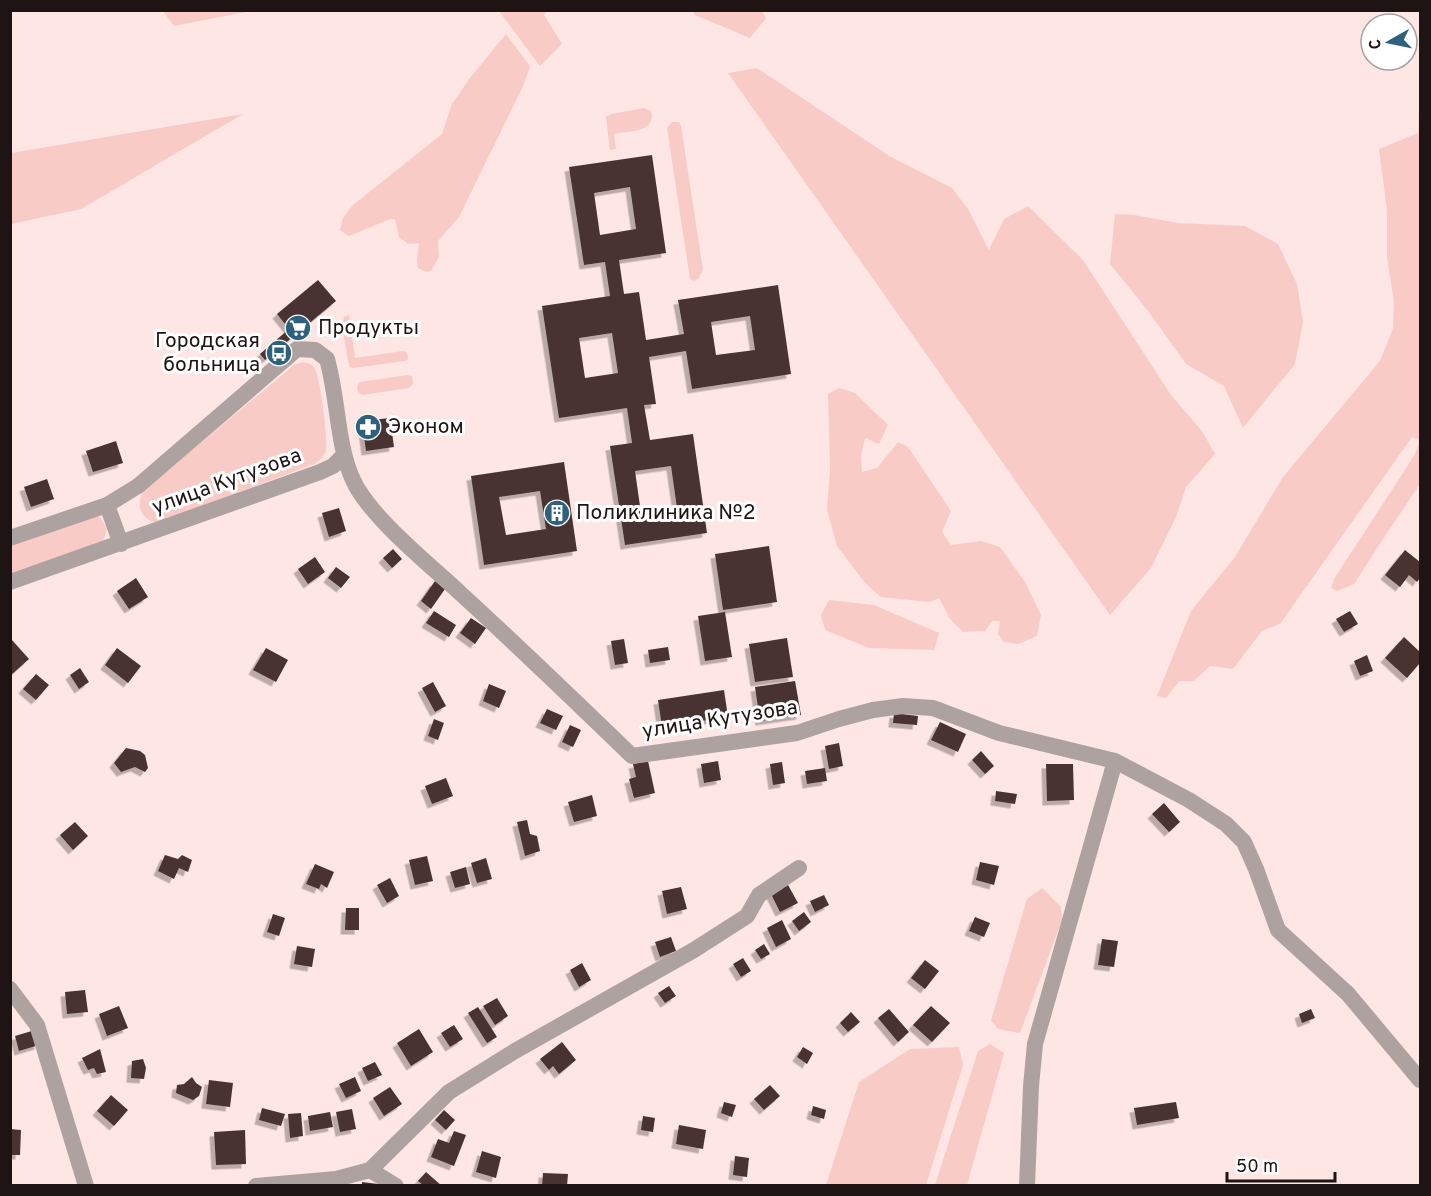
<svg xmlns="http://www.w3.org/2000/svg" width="1431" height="1196" font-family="Overpass,sans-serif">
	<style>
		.green { fill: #f9cbc7 }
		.building { fill: #493331; fill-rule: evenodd; filter: url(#shadow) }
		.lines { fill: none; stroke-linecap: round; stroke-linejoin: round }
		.street { stroke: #aea2a1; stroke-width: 16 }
		.labels { text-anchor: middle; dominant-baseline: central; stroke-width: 6; stroke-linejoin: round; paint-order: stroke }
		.poi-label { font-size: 21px; fill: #1e1413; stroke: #fff; text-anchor: start }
		.street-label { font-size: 21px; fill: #1e1413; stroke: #fff }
	</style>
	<defs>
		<filter id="shadow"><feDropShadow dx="-4.5" dy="4.5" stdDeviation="0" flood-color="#0004"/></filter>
	</defs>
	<rect width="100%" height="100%" fill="#fee6e4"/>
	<path class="green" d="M163 11H251L174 26Z
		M499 11H546L544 15 562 44 540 66Z
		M692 11H762L766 18 750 38 695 15Z
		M506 34 530 66 524 84 459 217 438 241 439 257 431 271 426 272 418 268 417 260 419 243 408 244 399 237 395 219H390L349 236 340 230 343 218 353 205 442 134 452 104 470 78Z
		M757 68 891 157 952 188 968 209 989 250 1004 219 1028 206 1083 260 1171 395 1202 431 1215 454 1186 487 1176 517 1151 568 1110 615 728 73Z
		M1420 106V484L1387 533 1354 584 1337 591 1331 588 1334 579 1414 456 1420 441 1412 437 1280 624 1262 631 1233 669 1210 666 1194 681H1179L1166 698 1157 696 1191 611 1235 557 1283 477 1380 361 1393 328 1394 301 1387 258V210L1379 149 1418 133 1419 107Z
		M644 108 651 111C657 133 629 131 614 134L616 149 610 150 606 117 611 114Z
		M243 114 81 209 11 224V153Z
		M672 122H679L681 126 703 270 699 278 694 281 690 279 667 128Z
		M1115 214 1134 215 1178 223 1245 226 1278 244 1297 284 1303 322 1295 364 1243 428 1224 386 1186 364 1149 312 1110 264Z
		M349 315 355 358 403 351 407 352 408 359 405 361 353 368 349 366 342 326 344 317Z
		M302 362C307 363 310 363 314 367 320 374 328 440 326 450 325 456 319 461 314 464L157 523C140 519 136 506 143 491L294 365Z
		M407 375 412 376 413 384 409 388 362 395 358 392 357 386 360 382Z
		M839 388 855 393 888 425 879 444 865 438 861 456 862 472 877 468 898 442 908 447 951 511 942 532 951 545 981 541 1000 547 1025 582 1041 615 1037 636 1018 644 1004 642 998 634 1000 621H992L985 631 963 632 950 619 939 598 930 602 881 597 865 583 837 546 827 510 830 469 828 394Z
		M95 515 100 517 107 529 103 541 11 573 10 544Z
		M829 600 874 605 939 633 934 650 869 648 825 630 821 615Z
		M1042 888 1061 907 1062 920 1020 1033 998 1029 991 1020 1027 899Z
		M990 1044 1004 1053 967 1185H935L978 1051Z
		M959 1047 963 1065 926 1185H826L859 1082 910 1049Z"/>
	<path class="building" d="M652 155 666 253 619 260 624 294 639 292 646 340 684 334 678 300 778 285 791 374 692 389 686 351 649 357 656 404 644 405 650 440 693 434 707 533 625 545 610 446 632 443 627 408 559 418 542 306 610 296 605 262 584 265 569 167ZM630 187 636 229 600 235 594 193ZM750 316 755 350 716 355 711 322ZM612 333 618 373 585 378 579 338ZM671 466 677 508 641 513 635 471Z
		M318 280 336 301 265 360 260 354 289 329 277 314Z
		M390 418 394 447 366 451 362 421Z
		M116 441 123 463 93 472 86 451Z
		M564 462 577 551 484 565 471 476ZM540 491 546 529 506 535 499 497Z
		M47 479 54 499 31 507 24 487Z
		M339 508 346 531 329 537 322 513Z
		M769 546 777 602 723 610 715 554Z
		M393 549 402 559 392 568 383 558Z
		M1405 550 1420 562V578L1417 582 1409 575 1400 587 1385 575Z
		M315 557 325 572 308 584 298 569Z
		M336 567 350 577 341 588 328 578Z
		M136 578 148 597 129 609 117 591Z
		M435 581 445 589 431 609 421 601Z
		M434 611 456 625 449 637 426 623Z
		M1350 611 1358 624 1344 632 1336 619Z
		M725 612 732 657 705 661 698 616Z
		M471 618 486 628 475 644 460 633Z
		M1404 637 1420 652V663L1407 678 1385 658Z
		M787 638 793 677 755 682 749 644Z
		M624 639 628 663 615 665 611 641Z
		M12 640 29 659 10 676V641Z
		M668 647 670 660 650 663 648 650Z
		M117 648 141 666 128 683 105 665Z
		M266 648 288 660 276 682 253 670Z
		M1367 655 1373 671 1360 676 1354 661Z
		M80 668 89 682 79 689 70 675Z
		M36 674 49 685 36 700 23 689Z
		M795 681 801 715 760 721 755 687Z
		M433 682 446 706 435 712 422 688Z
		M489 684 506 691 499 708 483 701Z
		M724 690 728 717 662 727 658 700Z
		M547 709 563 716 556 730 540 723Z
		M894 713 918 716 917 725 893 723Z
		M434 719 444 723 438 740 428 736Z
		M940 722 966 734 958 752 931 740Z
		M570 725 581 730 573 747 562 742Z
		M839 743 843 766 829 769 825 746Z
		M126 748 140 751 145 755 148 768 145 772 135 767 121 772 114 763Z
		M981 751 994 766 985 774 972 760Z
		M648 761 655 793 634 798 629 779 636 777 633 764Z
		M718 761 721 780 704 783 701 764Z
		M782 762 785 783 773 785 770 764Z
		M1046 764H1073L1074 800 1047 801Z
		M825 768 827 781 807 784 805 771Z
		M446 778 453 796 432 804 425 786Z
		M996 791 1017 794 1015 804 995 801Z
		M592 795 597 816 574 822 568 802Z
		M1164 803 1180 822 1169 832 1152 814Z
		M527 820 530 834 537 836 540 851 525 856 517 822Z
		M75 822 88 836 73 850 60 835Z
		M165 855 178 859 182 855 192 860 188 872 179 868 174 879 158 871Z
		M427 856 433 881 415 885 409 860Z
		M486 858 492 879 477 883 471 863Z
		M980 862 999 866 994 885 976 880Z
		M315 864 334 872 327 888 321 884 319 889 306 884Z
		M466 867 470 884 455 888 450 872Z
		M390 878 399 896 387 903 377 885Z
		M788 885 798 903 780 912 771 894Z
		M681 887 687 909 667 914 662 891Z
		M824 895 829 905 815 912 810 901Z
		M346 908H359V930H345Z
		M804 912 811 922 799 931 792 921Z
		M273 914 285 918 279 936 267 932Z
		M975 917 990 923 984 937 969 931Z
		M782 920 791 939 776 947 767 928Z
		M671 937 676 951 660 957 655 942Z
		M1102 939 1118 941 1114 967 1098 965Z
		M764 944 770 954 761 959 755 950Z
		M297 946 315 949 312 967 294 964Z
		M743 958 751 971 741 977 733 964Z
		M925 960 939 971 925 989 911 978Z
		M582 963 591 980 579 987 570 970Z
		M669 986 676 996 665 1003 658 993Z
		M85 990 88 1012 67 1014 65 992Z
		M497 998 508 1016 495 1025 483 1006Z
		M119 1006 128 1028 107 1036 99 1014Z
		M931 1006 950 1023 932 1042 913 1025Z
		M478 1007 497 1037 487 1043 468 1013Z
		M889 1009 909 1032 898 1042 878 1018Z
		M1311 1009 1315 1018 1302 1023 1299 1014Z
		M851 1012 860 1022 848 1032 840 1023Z
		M454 1025 463 1039 450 1047 441 1033Z
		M419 1029 433 1052 411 1066 397 1043Z
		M35 1030 39 1045 19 1051 15 1036Z
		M562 1042 576 1060 559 1074 553 1066 549 1070 540 1059Z
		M803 1047 813 1053 807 1064 797 1057Z
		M100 1049 106 1072 97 1074 94 1068 88 1070 82 1058Z
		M143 1059 146 1068 144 1079 131 1078 132 1061Z
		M375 1062 382 1075 368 1081 362 1068Z
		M192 1077 196 1083 202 1087 199 1096 193 1100 176 1093 177 1085 184 1084Z
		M355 1077 361 1091 346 1098 339 1084Z
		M209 1080 233 1083 230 1107 206 1104Z
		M770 1085 780 1096 764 1110 754 1099Z
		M390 1087 402 1104 384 1116 373 1098Z
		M111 1095 128 1110 114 1126 97 1111Z
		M724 1102 736 1105 732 1117 721 1113Z
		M1176 1102 1179 1118 1137 1125 1134 1108Z
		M813 1106 826 1110 824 1119 811 1115Z
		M262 1108 285 1114 281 1126 259 1120Z
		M352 1109 356 1129 340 1132 336 1112Z
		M444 1110 455 1120 446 1130 435 1120Z
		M330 1112 333 1127 310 1131 308 1116Z
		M301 1113 303 1136 290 1138 288 1114Z
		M643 1116 655 1118 653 1132 641 1130Z
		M679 1125 706 1130 703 1149 676 1144Z
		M10 1129 21 1130 20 1155H10Z
		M245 1130 246 1164 216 1165 214 1132Z
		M454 1131 466 1135 454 1166 431 1157 438 1139 449 1143Z
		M482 1151 501 1157 496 1178 476 1172Z
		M735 1156 749 1158 747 1177 733 1175Z
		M426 1172 442 1186H424L418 1181Z
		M543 1173 568 1174 567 1186H542Z
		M362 1182 378 1184V1186H362Z"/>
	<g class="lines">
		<path class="street" d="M107 505 121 544
			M10 538 107 505 138 486 297 349 315 350 327 359C338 397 337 446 353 480 369 516 429 564 459 592 518 646 575 701 632 756L797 733 839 719 873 710 903 706 933 708 999 733 1115 761 1189 800 1226 824 1244 842 1256 869 1278 930 1348 994 1420 1080
			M10 582 320 472 333 466 344 455
			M10 989 37 1025 86 1186
			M370 1170 449 1092 515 1051 694 950 747 916 759 895 799 868
			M256 1186 336 1179 370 1170 396 1186
			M1027 1186 1031 1086 1035 1044 1115 761"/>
	</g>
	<defs>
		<g id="supermarket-disc" transform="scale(1.35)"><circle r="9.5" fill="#2d617d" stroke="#fff"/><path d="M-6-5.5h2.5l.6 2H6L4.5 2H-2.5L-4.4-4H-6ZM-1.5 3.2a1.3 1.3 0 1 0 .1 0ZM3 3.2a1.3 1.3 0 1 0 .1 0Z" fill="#fff"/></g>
		<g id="bus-disc" transform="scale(1.35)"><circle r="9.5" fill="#2d617d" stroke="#fff"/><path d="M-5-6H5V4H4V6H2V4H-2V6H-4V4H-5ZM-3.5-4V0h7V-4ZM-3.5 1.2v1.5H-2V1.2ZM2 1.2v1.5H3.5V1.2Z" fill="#fff"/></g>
		<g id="pharmacy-disc" transform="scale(1.35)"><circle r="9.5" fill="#2d617d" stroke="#fff"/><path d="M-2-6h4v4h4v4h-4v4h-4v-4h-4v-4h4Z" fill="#fff"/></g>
		<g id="building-disc" transform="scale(1.35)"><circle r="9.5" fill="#2d617d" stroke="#fff"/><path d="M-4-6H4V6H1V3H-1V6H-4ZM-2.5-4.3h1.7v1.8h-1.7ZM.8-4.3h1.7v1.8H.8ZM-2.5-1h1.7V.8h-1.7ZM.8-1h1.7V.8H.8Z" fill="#fff"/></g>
	</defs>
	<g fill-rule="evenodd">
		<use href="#supermarket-disc" x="298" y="328"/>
		<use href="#bus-disc" x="279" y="353"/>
		<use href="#pharmacy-disc" x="368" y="427"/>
		<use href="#building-disc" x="557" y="513"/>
	</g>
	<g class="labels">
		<g class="poi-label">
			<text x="318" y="328">Продукты</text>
			<text x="260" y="341" text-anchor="end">Городская<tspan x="260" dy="24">больница</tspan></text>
			<text x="388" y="427">Эконом</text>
			<text x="576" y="513">Поликлиника №2</text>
		</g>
		<g class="street-label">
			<text transform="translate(227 482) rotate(-20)">улица Кутузова</text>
			<text transform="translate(720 720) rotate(-9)">улица Кутузова</text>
		</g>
	</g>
	<rect width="1431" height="1196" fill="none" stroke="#1e1413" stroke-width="24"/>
	<g transform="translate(1389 42) rotate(261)"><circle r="28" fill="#ffffff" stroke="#a5a1a1" stroke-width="1.5"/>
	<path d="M0-4.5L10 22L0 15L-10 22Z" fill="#2d617d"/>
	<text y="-9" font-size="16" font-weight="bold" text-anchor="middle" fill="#1e1413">С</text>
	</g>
	<path d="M1227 1172v9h108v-9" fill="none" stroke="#1e1413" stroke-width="3"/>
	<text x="1236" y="1172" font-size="18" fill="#1e1413" stroke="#ffffff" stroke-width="4.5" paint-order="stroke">50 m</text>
</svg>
